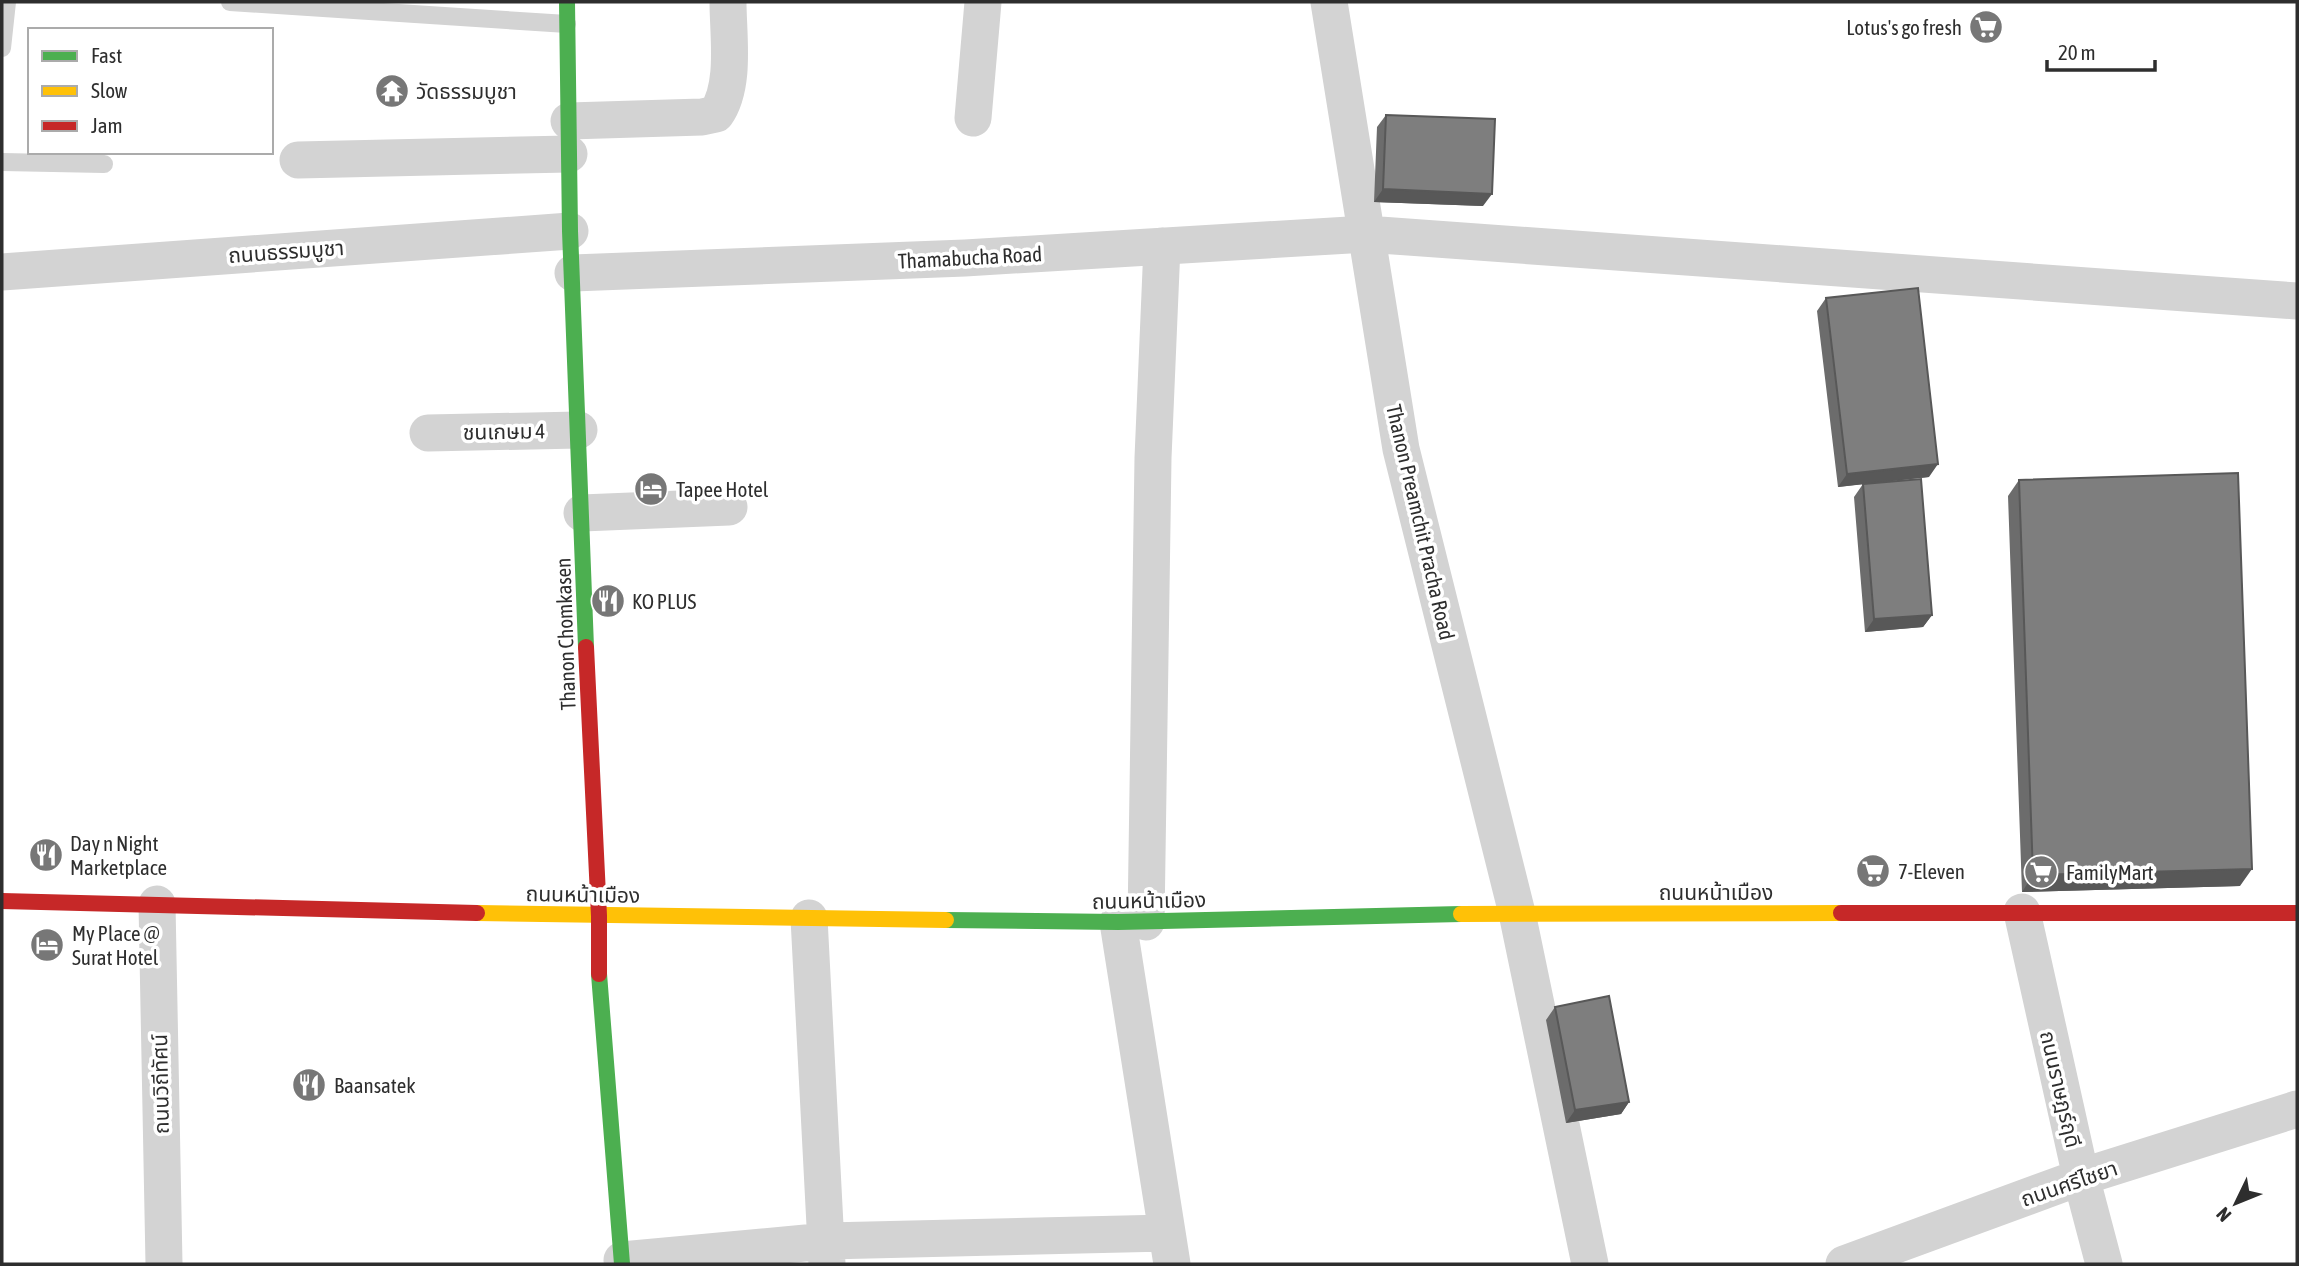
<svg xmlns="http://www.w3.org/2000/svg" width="2299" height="1266" font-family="'Asap Condensed','Noto Sans Thai',sans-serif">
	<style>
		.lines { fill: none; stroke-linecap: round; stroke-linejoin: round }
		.lane { stroke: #d3d3d3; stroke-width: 18 }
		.street { stroke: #d3d3d3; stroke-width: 37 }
		.fast { stroke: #4caf50; stroke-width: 16 }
		.slow { stroke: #ffc107; stroke-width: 16 }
		.jam { stroke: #c62828; stroke-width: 16 }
		.wall { fill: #6c6c6c }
		.shaded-wall { fill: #585858 }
		.building { fill: #7e7e7e; stroke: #585858; stroke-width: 2 }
		.labels { text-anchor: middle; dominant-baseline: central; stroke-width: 7; stroke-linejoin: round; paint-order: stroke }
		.poi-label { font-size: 21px; fill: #2e2e2e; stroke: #fff; text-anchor: start }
		.street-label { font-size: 21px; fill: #2e2e2e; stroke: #fff }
	</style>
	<rect width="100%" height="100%" fill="#fff"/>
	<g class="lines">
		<path class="lane" d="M230 2 567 24
			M2 48 7 2
			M2 162 104 164"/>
		<path class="street" d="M1329 2 1401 449 1517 913 1590 1264
			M973 118 983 2
			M569 121 702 117 716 114C736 86 728 35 728 2
			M298 160 569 154
			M2 272 570 231
			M573 273 965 258 1366 234 2297 301
			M428 433 579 430
			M582 513 729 507
			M157 904 164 1264
			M2022 912 2081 1177 2104 1264
			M809 918 827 1264
			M1118 922 1172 1264
			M1146 922 1153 458 1162 246
			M622 1260 827 1241 1167 1233
			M1844 1264 2081 1177 2297 1109"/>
		<path class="fast" d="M567 2 570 231 586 647
			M946 920 1118 922 1461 914
			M599 974 622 1264"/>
		<path class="slow" d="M477 913 946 920
			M1461 914 1841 913"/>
		<path class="jam" d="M586 647 599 916V974
			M2 901 477 913
			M1841 913H2297"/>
	</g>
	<path class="wall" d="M1386 115 1483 206 1374 202 1377 127Z
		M1826 298 1929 477 1872 483 1932 615 1923 627 1865 632 1854 497 1863 484 1838 487 1817 311Z
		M2019 480 2240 886 2022 892 2008 496Z
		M1555 1007 1629 1102 1621 1114 1566 1123 1546 1020Z"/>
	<path class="shaded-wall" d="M1383 189 1492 194 1483 206 1374 202Z
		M1938 464 1929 477 1838 487 1847 474Z
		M1932 615 1923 627 1865 632 1874 619Z
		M2252 869 2240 886 2022 892 2033 875Z
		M1629 1102 1621 1114 1566 1123 1575 1110Z"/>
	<path class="building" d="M1386 115 1495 119 1492 194 1383 189Z
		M1918 288 1938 464 1847 474 1826 298Z
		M2238 473 2252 869 2033 875 2019 480Z
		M1921 479 1932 615 1874 619 1863 484Z
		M1609 996 1629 1102 1575 1110 1555 1007Z"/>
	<defs>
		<g id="supermarket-disc" transform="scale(1.75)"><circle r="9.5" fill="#777" stroke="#fff"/><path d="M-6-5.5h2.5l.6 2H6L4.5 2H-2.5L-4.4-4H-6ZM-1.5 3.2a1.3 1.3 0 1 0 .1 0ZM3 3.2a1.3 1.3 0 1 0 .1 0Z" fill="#fff"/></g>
		<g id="temple-disc" transform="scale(1.75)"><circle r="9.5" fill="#777" stroke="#fff"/><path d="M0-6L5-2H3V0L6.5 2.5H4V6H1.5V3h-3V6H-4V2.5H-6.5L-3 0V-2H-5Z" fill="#fff"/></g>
		<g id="hotel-disc" transform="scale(1.75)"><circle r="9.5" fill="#777" stroke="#fff"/><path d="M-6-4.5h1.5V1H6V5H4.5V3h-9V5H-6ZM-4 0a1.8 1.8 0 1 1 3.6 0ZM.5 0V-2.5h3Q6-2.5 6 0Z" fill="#fff"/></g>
		<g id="restaurant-disc" transform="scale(1.75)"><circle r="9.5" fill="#777" stroke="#fff"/><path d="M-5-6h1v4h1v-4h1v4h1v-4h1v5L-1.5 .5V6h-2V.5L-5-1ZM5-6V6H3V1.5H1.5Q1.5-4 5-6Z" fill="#fff"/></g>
	</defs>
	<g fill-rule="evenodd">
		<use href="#supermarket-disc" x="1986" y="27"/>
		<use href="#temple-disc" x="392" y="91"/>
		<use href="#hotel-disc" x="651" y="489"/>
		<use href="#restaurant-disc" x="608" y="601"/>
		<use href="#restaurant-disc" x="46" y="855"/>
		<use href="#supermarket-disc" x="1873" y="871"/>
		<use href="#supermarket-disc" x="2041" y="872"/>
		<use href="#hotel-disc" x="47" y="945"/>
		<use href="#restaurant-disc" x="309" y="1085"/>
	</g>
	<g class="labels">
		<g class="poi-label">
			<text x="1962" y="27" text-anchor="end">Lotus's go fresh</text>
			<text x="416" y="91">วัดธรรมบูชา</text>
			<text x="676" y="489">Tapee Hotel</text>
			<text x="632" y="601">KO PLUS</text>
			<text x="70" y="843">Day n Night<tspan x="70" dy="24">Marketplace</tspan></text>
			<text x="1898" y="871">7-Eleven</text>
			<text x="2066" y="872">FamilyMart</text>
			<text x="72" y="933">My Place @<tspan x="72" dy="24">Surat Hotel</tspan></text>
			<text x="334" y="1085">Baansatek</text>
		</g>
		<g class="street-label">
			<text transform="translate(286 251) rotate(-4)">ถนนธรรมบูชา</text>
			<text transform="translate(970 257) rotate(-3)">Thamabucha Road</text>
			<text transform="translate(504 431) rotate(-1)">ชนเกษม 4</text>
			<text transform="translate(1421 522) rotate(77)">Thanon Preamchit Pracha Road</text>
			<text transform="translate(565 634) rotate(-92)">Thanon Chomkasen</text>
			<text x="1716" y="892">ถนนหน้าเมือง</text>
			<text transform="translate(583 894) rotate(1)">ถนนหน้าเมือง</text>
			<text transform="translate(1149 900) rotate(-1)">ถนนหน้าเมือง</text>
			<text transform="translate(160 1084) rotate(-91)">ถนนวิถีทัศน์</text>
			<text transform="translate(2061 1089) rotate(77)">ถนนราษฎร์ฤดี</text>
			<text transform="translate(2069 1183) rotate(-19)">ถนนศรีไชยา</text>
		</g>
	</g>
	<rect width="2299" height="1266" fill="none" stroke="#2e2e2e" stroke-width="7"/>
	<rect x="28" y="28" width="245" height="126" fill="#ffffff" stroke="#ababab" stroke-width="2"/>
	<rect x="42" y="51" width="35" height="10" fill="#4caf50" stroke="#ababab" stroke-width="2"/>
	<text x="91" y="63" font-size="21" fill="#2e2e2e">Fast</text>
	<rect x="42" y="86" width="35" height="10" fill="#ffc107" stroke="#ababab" stroke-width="2"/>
	<text x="91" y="98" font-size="21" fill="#2e2e2e">Slow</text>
	<rect x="42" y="121" width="35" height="10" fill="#c62828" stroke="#ababab" stroke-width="2"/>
	<text x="91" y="133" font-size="21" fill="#2e2e2e">Jam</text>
	<g transform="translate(2236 1203) rotate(227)" stroke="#ffffff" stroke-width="5" paint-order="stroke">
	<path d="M0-5L12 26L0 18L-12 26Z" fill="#2e2e2e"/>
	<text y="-10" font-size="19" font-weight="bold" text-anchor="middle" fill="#2e2e2e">N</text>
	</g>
	<path d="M2047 60v10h108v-10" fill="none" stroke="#2e2e2e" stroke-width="3.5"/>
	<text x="2058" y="60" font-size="21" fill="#2e2e2e" stroke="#ffffff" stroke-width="5" paint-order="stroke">20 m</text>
</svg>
